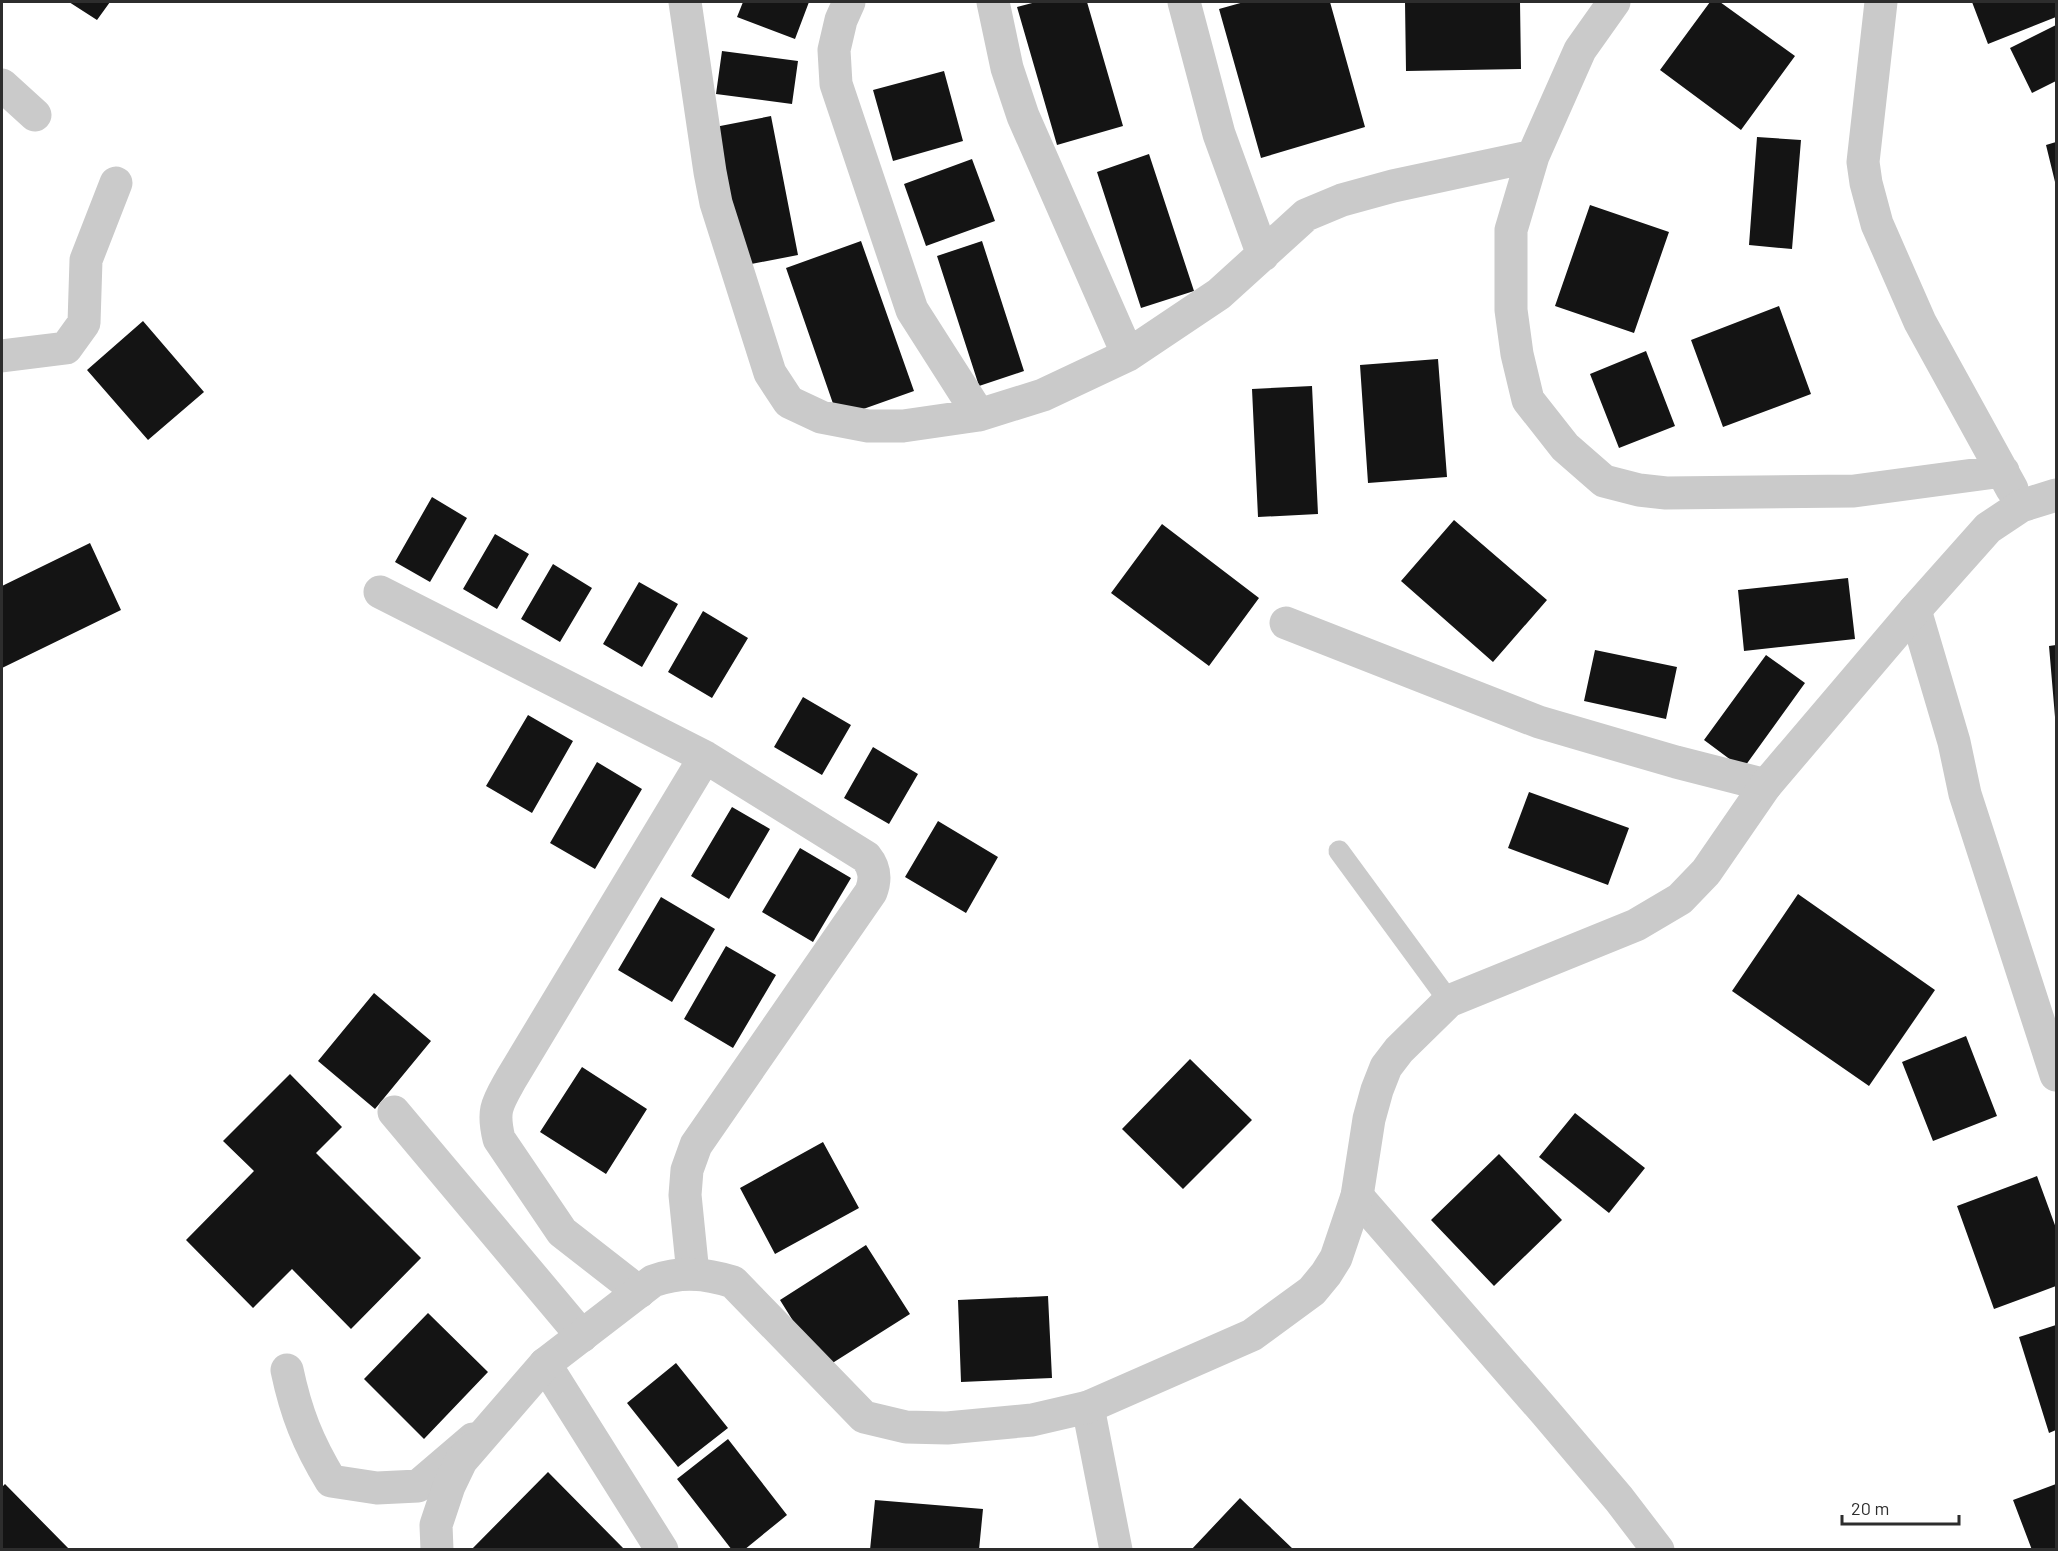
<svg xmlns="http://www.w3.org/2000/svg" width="2058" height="1551" font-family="Barlow,sans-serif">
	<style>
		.building { fill: #141414 }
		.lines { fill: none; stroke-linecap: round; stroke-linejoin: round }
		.service { stroke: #cacaca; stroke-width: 21 }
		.minor { stroke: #cacaca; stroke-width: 33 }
		.tertiary { stroke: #cacaca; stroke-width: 33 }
	</style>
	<rect width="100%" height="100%" fill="#fff"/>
	<path class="building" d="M69 2H110L97 20Z
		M743 2H809L795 39 737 17Z
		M1036 2H1087L1123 126 1057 145 1017 7Z
		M1244 2H1330L1365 127 1261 158 1219 9Z
		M1405 2H1520L1521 69 1406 71Z
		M1710 2H1720L1795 56 1741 130 1660 70Z
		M1972 2H2056V17L1988 44Z
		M2056 25V81L2032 93 2010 48Z
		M722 51 798 61 792 104 716 94Z
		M944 71 963 141 893 161 873 90Z
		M771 116 798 255 741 266 715 127Z
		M1757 137 1801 140 1792 249 1749 245Z
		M2056 142V186L2046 145Z
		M1149 154 1194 291 1141 308 1097 172Z
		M972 159 995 221 926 246 904 184Z
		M1590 205 1669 232 1634 333 1555 306Z
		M861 241 914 391 838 418 786 268Z
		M982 241 1024 371 979 386 937 256Z
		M1779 306 1811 394 1723 427 1691 340Z
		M143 321 204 392 148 440 87 370Z
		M1646 351 1675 426 1619 448 1590 374Z
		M1438 359 1447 477 1368 483 1360 365Z
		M1312 386 1318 514 1258 517 1252 389Z
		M432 497 467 518 430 582 395 562Z
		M1454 520 1547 600 1493 662 1401 581Z
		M1162 524 1259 598 1209 666 1111 593Z
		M495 534 529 554 497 609 463 589Z
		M90 543 121 610 2 668V586Z
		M553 564 592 588 560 642 521 619Z
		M1848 578 1855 639 1744 651 1738 590Z
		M639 582 678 604 642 667 603 644Z
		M703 611 748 638 712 698 668 672Z
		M2056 645V717H2055L2049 646Z
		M1595 650 1677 667 1666 719 1584 701Z
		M1766 655 1805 683 1743 769 1704 740Z
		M803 697 851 725 822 775 774 747Z
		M528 715 573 741 532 813 486 786Z
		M873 747 918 774 889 824 844 798Z
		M597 762 642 789 595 869 550 843Z
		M1529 792 1629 828 1608 885 1508 848Z
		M732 807 770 829 729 899 691 876Z
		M938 821 998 857 966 913 905 877Z
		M800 848 851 878 813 942 762 912Z
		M1798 894 1935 990 1869 1086 1732 991Z
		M661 897 715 929 672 1002 618 970Z
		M726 946 776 975 733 1048 684 1019Z
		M374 993 431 1041 375 1109 318 1061Z
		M1966 1036 1997 1116 1933 1141 1902 1062Z
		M1190 1059 1252 1120 1183 1189 1122 1129Z
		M582 1067 647 1109 606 1174 540 1132Z
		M290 1074 342 1127 316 1153 421 1258 351 1329 292 1269 253 1308 186 1240 254 1171 223 1141Z
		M1575 1113 1645 1168 1609 1213 1539 1157Z
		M823 1142 859 1208 775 1254 740 1188Z
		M1499 1154 1562 1220 1494 1286 1431 1220Z
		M2037 1176 2056 1228V1286L1994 1309 1957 1206Z
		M866 1245 910 1314 823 1369 780 1300Z
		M1048 1296 1052 1378 961 1382 958 1300Z
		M428 1313 488 1372 424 1439 364 1379Z
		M2056 1325V1430L2049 1433 2019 1337Z
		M676 1363 728 1428 678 1467 627 1403Z
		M728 1439 787 1515 744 1550H732L677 1479Z
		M548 1472 625 1550H471Z
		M5 1484 70 1550H2V1487Z
		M2056 1484V1550H2032L2013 1500Z
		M1240 1498 1294 1550H1191Z
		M875 1500 983 1509 979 1550H870Z"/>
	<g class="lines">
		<path class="service" d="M1339 851 1449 1001"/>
		<path class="minor" d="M685 2 710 172 716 203 770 373 789 402 821 417 868 426H903L979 415 1043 395 1128 355 1219 294 1306 215 1342 200 1393 186 1533 156
			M849 2 841 20 834 50 836 84 912 310 979 415
			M993 2 1007 68 1023 116 1128 355
			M1184 2 1219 134 1263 255
			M1614 2 1580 50 1533 156 1511 230V310L1517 354 1528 400 1565 447 1604 481 1639 490 1666 493 1854 491 2003 471
			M1881 2 1863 162 1866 183 1877 224 1920 322 2012 489
			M2 85 35 115
			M2 356 66 348 84 323 86 260 116 183
			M380 592 705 757 866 857C875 868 876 879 871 892L696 1145 687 1170 685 1195 693 1274
			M1915 610 1954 742 1965 794 2056 1075
			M1286 623 1539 722 1676 762 1766 785
			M394 1112 582 1336
			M1357 1196 1546 1413 1619 1499 1658 1550
			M639 1292 562 1232 499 1139C492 1110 497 1104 511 1079L705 757
			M545 1364 662 1550
			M287 1370C296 1413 308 1443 331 1481L377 1488 418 1486 473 1439
			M1088 1407 1116 1550"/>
		<path class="tertiary" d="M437 1550 436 1525 449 1486 461 1461 545 1364 653 1281C682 1271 704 1273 733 1282L864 1417 906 1427 947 1428 1032 1420 1088 1407 1252 1335 1312 1291 1326 1274 1336 1258 1357 1196 1369 1119 1377 1090 1386 1067 1399 1050 1449 1001 1636 925 1680 899 1706 872 1766 785 1915 610 1988 528 2021 506 2056 495"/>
	</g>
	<rect width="2058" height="1551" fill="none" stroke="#2d2d2d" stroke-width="6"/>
	<path d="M1842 1515v9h117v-9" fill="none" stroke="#2d2d2d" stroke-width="3"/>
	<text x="1851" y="1515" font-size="18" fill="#2d2d2d" stroke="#ffffff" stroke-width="4.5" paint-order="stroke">20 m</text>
</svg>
